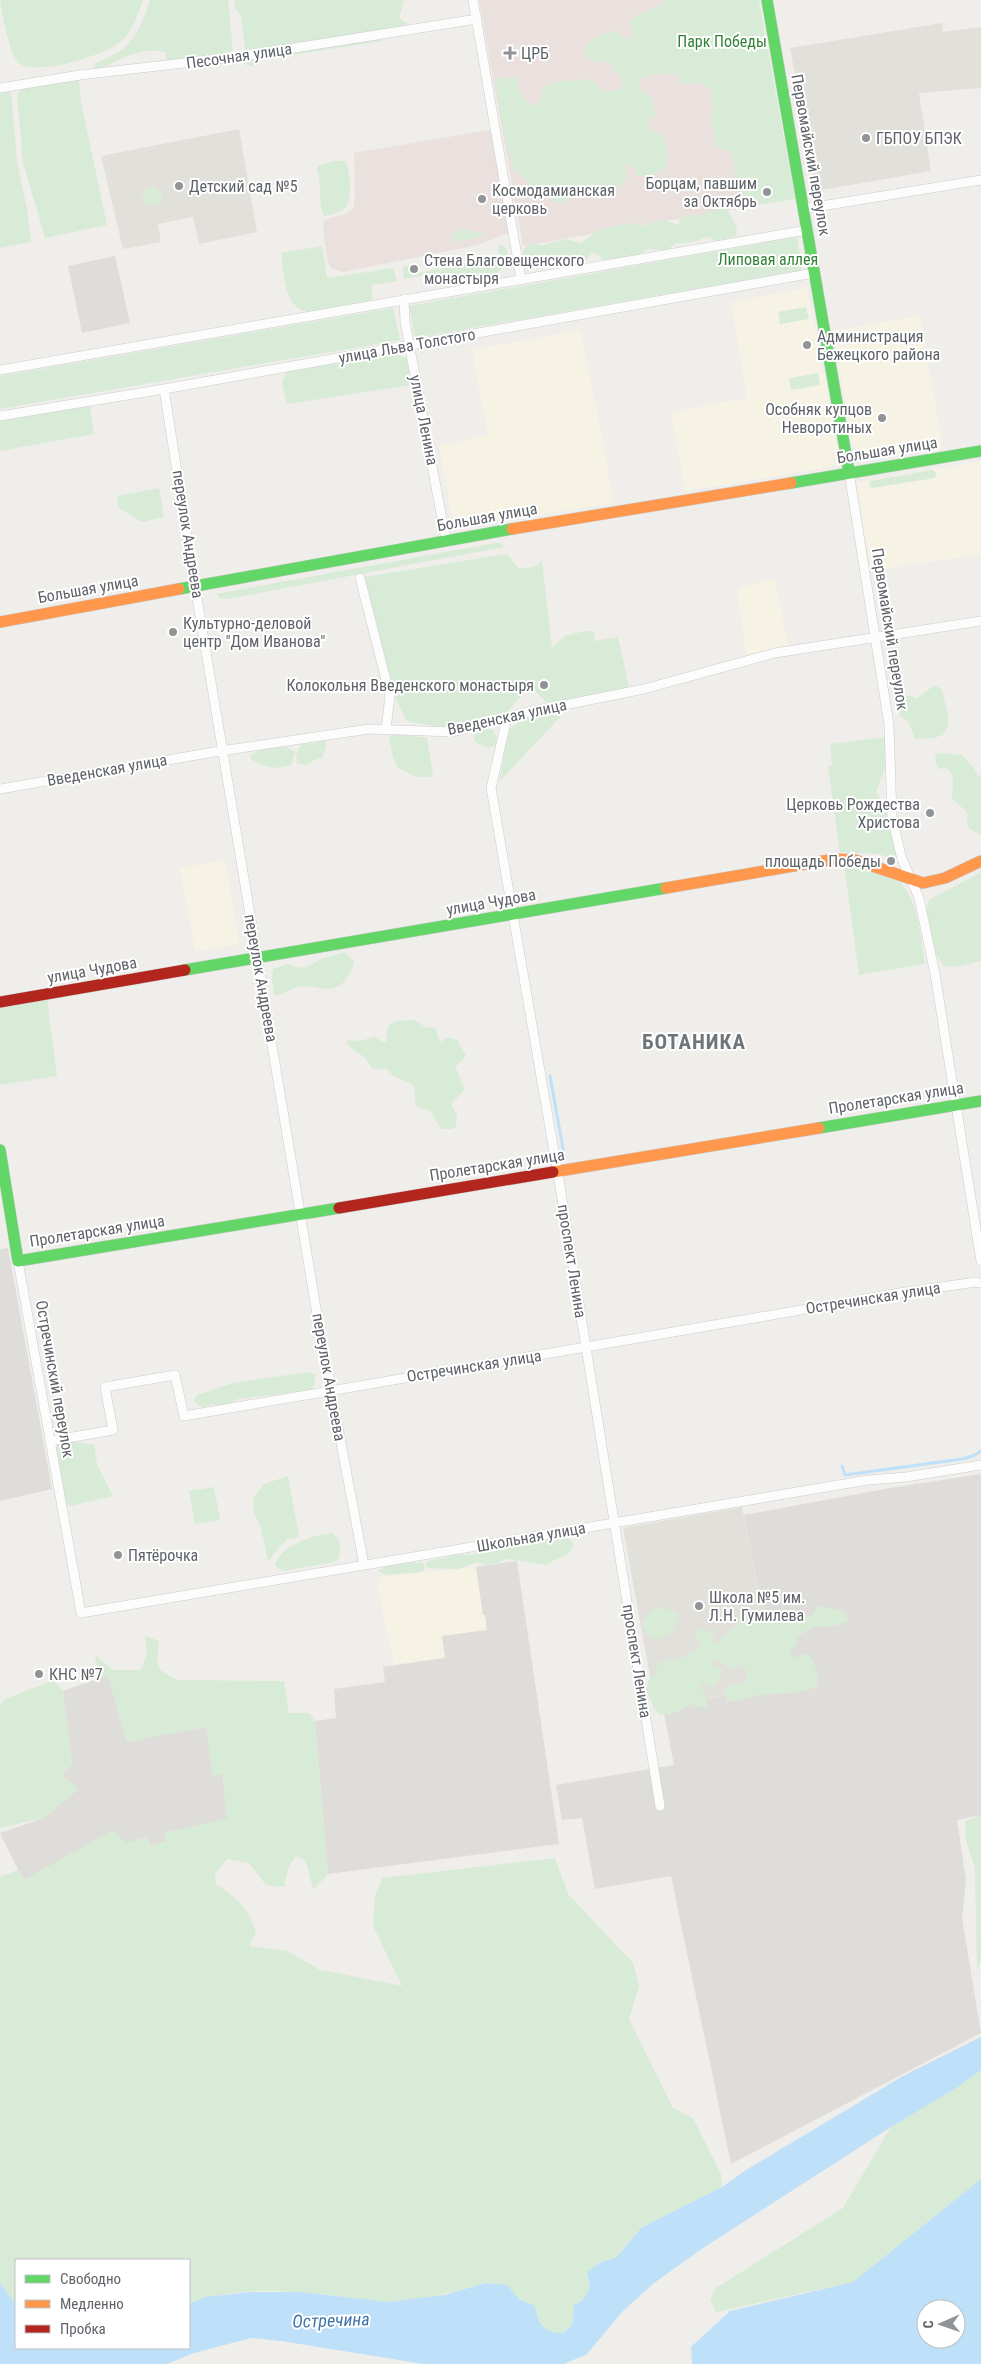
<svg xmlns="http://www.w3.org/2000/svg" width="981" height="2364" font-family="'Roboto Condensed',sans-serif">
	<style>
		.commercial { fill: #f7f3e4 }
		.industrial { fill: #dfddda }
		.education { fill: #e2e0da }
		.medical { fill: #eae0de }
		.green { fill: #d8ebd6 }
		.water { fill: #bfe0f9; fill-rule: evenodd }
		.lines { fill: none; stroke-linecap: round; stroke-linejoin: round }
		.stream { stroke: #bfe0f9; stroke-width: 3 }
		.street-casing { stroke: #cbcccc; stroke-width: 10 }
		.fast-casing { stroke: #cacacb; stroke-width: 12 }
		.slow-casing { stroke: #cacacb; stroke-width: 12 }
		.jam-casing { stroke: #cacacb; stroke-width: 12 }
		.street { stroke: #fdfcfc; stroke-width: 9 }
		.fast { stroke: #63d668; stroke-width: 11 }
		.slow { stroke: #ff974d; stroke-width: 11 }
		.jam { stroke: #b3261e; stroke-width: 11 }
		.poi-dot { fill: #919496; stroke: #fff; stroke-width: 2 }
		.labels { text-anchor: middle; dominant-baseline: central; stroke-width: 4; stroke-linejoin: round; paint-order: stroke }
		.park-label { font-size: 16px; fill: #348238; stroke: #fff }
		.poi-label { font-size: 16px; fill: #5f6368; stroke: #fff; text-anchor: start }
		.street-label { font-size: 16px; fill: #5f6368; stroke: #fff }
		.water-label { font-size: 18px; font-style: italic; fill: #4174aa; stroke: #fff }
		.district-label { font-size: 21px; font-weight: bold; letter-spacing: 1px; fill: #70757a; stroke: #fff }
	</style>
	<rect width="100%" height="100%" fill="#efeeea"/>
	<path class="commercial" d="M807 288 841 465 685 491 671 412 747 398 731 302Z
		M920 316 943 448 856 462 833 331Z
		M580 330 602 435 613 503 454 528 439 446 488 435 472 350Z
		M981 461V554L871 571 857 483Z
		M775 579 788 645 746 655 737 588Z
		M225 860 239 944 195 951 180 868Z
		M476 1567 483 1615H485L487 1630 442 1636 445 1658 394 1664 378 1589 381 1577Z"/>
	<path class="industrial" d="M115 256 130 323 82 333 68 266Z
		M8 1248 52 1489 0 1501V1249Z
		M981 1474V1815L957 1820 966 1880 962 1918 981 2033 731 2164 671 1876 595 1889 582 1818 562 1820 556 1785 674 1765 663 1708 777 1685 744 1515 890 1488Z
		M517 1561 559 1844 328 1874 315 1721 336 1718 334 1689 385 1682 383 1667 445 1658 442 1636 487 1630 485 1615H483L476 1567Z
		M108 1675 127 1742 206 1726 213 1775H223L227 1819 165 1833 166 1841 150 1846 147 1837 78 1858 23 1880 0 1833 44 1818 62 1775 72 1764 63 1691Z"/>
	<path class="education" d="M942 23 943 32 981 27V88L919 93 931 171 816 191 790 48Z
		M239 129 257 232 199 244 193 217 158 224 161 242 123 249 101 156Z
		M742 1507 777 1685 656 1709 623 1528Z"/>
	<path class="medical" d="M479 0H665L680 85 708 80 722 151 731 150 741 208 523 246Z
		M496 129 513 231 478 245 343 272 332 269 328 263 323 227 324 222 329 218 346 214 353 209 355 198 354 153Z"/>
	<path class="green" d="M0 0H143C138 14 132 33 119 43 104 55 33 78 18 62 9 52 2 14 0 0Z
		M150 0H228L233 52 229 56H201L167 62 165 52C148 48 129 54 114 62 106 66 101 70 92 71L95 64C102 59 110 57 117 53 134 44 145 18 150 0Z
		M234 0H404L399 18 408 24V27L381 31 382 41 254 61V65L247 66 241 15 236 10Z
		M665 0H759L795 199 741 208 731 150 722 151 721 147H717L714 137 711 110 714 109 710 88 696 82 680 85 678 74H651L642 78 639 88 652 98 656 116 648 118 650 130C669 133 668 152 666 167 656 174 648 179 636 175L632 164 625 165 627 178 620 186 612 190 601 183 587 194 558 203 534 193 525 178 513 169 501 119 496 78 518 77 519 88 528 104 534 106 542 100V89C556 78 575 82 591 79L603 91H614L622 88 621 75 615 72 611 62H598L587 59 584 49C591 36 602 34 617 31L628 40 633 37 630 21C639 12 654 10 665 2Z
		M79 80 81 102 107 225 45 238 23 162 17 95 24 85Z
		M11 91 17 162 27 209 31 242 0 248V93Z
		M333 161H345C351 169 352 199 346 207 342 211 329 216 324 216 317 204 323 183 317 170L318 166Z
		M148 187H154L162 194 163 202 160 205 144 203 142 194Z
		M727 209 737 228 736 236 717 241 709 237 688 243H676L667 250 648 249C639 258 617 258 603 260L598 254 592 253 583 264 576 266 571 261 560 268 540 266 522 256 524 249 530 244 544 245 565 239 581 243 599 230 628 223 645 226 662 219 678 225 680 219 687 214 698 216 709 211Z
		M459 229 485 233 479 237 456 242 453 240V233Z
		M797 237 802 270 415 338 409 306Z
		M500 244 506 248C516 283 454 284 432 286L430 274 404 279 403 267 409 265 411 274 494 259 497 262 501 261 502 255 499 253 498 245Z
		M322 246 327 278 393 268 397 281 371 285 373 297 371 300 308 312C283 308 284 272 281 253Z
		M806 307 809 319 780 324 778 312Z
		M393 308 400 340 0 409V376Z
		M395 354 407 359 411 385 287 404 282 384 286 372Z
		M818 373 820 385 791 390 789 378Z
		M90 406 94 434 0 451V421Z
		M932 470 936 472 935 478 872 488 869 486 870 481Z
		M159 488 164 517 142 522 119 508 117 496Z
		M495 543H501L504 547 227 599 220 598 216 594Z
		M507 554 519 569 534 567 542 561 552 648 565 636 585 631H594L595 641 618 637 629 687 614 692 610 691 578 699 547 703 530 686 505 714 487 717 470 725 440 727 407 721 394 696 364 577Z
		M935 685 942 690 948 716V725L943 735 934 738 915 739 908 721 900 716 897 697 905 695 917 698Z
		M544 714 561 716 499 782 509 730 520 720Z
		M487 728 494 731 497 738 495 745 489 748 475 742 473 736 480 729Z
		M396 734 427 738 433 774 430 777H416L397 767 393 757 389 737Z
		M886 737 885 768 876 792 888 812 896 856 892 859 879 854 840 852 828 766 832 765 830 744Z
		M318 739 326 741V747L322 758 314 760 306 765 297 763 296 755 301 744 315 743Z
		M285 746 295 752 291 765C277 770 264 768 251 759V755L262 749Z
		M940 753 962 755 974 768 977 775 981 776V835L970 829 967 824 968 815 965 810 952 799C951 787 958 776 946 768L939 769 935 759 936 754Z
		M844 864 858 866 900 882C919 904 921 937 925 964L859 975Z
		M981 872V961L956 967 944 966C931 950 921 920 929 900Z
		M344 952 354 961C352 974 342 990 327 989 320 989 314 986 307 986 297 986 286 991 278 996L274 994 272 978 273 969 287 964 298 968 309 966 321 959Z
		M47 999 57 1076 0 1085V1007Z
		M415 1020 427 1028 435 1027 440 1042 448 1037 457 1040 466 1056 455 1067 465 1089 451 1104 457 1116 456 1127 451 1129H441L430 1111 416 1106C414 1098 416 1091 412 1084L395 1077 385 1068 379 1070 372 1068C365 1053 354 1053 347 1043L349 1040 359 1041 375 1037 384 1043 387 1042C384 1019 396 1021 415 1020Z
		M308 1372 315 1375V1383L311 1390 238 1399 227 1405 220 1406 212 1404 205 1407 199 1406 194 1400 197 1395 233 1383Z
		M71 1441 94 1445 97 1464 113 1496 70 1506 63 1500 56 1463 57 1445Z
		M288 1476 299 1537 287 1539 268 1561 261 1528 254 1513 253 1499 264 1484Z
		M214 1487 220 1520 195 1524 189 1491Z
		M332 1533C342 1541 341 1547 339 1558L334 1562 283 1571 275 1566C280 1545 313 1535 332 1533Z
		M552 1537 567 1538 573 1542V1547L567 1554 545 1565 506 1559 497 1563 484 1565 477 1562 458 1569 427 1568 426 1563C435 1556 446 1561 455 1554L472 1555 485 1548 497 1549C512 1539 538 1547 552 1537Z
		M422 1562 425 1565 424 1570 421 1572 386 1575 378 1571 387 1565Z
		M820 1606 840 1610 847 1615 848 1620C840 1626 824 1629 815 1626L796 1637 797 1644 791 1648 790 1652 794 1658 808 1653C814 1663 823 1679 814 1688 799 1693 781 1694 766 1694 754 1694 744 1703 727 1701L725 1690 730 1685 746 1682 747 1670 742 1665 730 1668 715 1659 714 1665 722 1670 718 1681 711 1687 703 1683 699 1688 704 1692 708 1706 707 1709 692 1704 678 1712 661 1715C652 1710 652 1699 646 1691L648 1681 657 1673V1663L685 1657 700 1647V1641L694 1638 698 1629 711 1631 714 1636V1643L719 1642 721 1638C736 1626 748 1612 768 1614L774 1620 794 1612 811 1617 816 1608Z
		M657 1607 675 1611 680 1617C674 1636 649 1652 643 1624L650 1612Z
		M145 1636 159 1641 157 1660 160 1670 177 1680 284 1681 289 1713H309L315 1721 328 1874 313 1890 306 1861 296 1856 289 1866 284 1887 266 1885 249 1863 227 1859 215 1874 216 1884C237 1899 249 1907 256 1933L249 1946 287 1951 320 1970 402 1986 373 1926 375 1896 382 1878 555 1858 568 1894 633 1963 639 1986 629 2019 673 2108 693 2118 721 2174 722 2187 641 2228 617 2257 599 2263 587 2295 574 2305 572 2325 563 2333C544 2333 538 2324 535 2306L485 2283C455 2292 421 2302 388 2302 372 2302 355 2298 339 2296 291 2291 235 2285 189 2304V2260H16V2304L0 2283V1877L18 1870 24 1880 113 1830 126 1843 147 1837 150 1846 166 1841 164 1833 227 1819 223 1775H213L206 1727 127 1742 108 1676 98 1678 95 1655 113 1670H141L147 1655Z
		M54 1680 63 1691 72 1764 62 1775 78 1790 44 1818 0 1828V1705L5 1699Z
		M981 1814V1960L977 1970 975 1868 966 1840 965 1822Z
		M981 2070V2179L853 2282 716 2312 710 2299 716 2288 843 2208 891 2127 958 2087Z"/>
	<path class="water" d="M981 2037V2070L958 2087 891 2127 703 2248 654 2283 623 2311 587 2354 564 2364H424L281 2341 251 2338 194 2353 167 2364H0V2283L16 2304V2348H189V2304L205 2297 249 2292H301L389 2302 445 2295 485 2283 507 2285 519 2299 535 2306C538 2324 544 2333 563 2333L572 2325 574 2305C589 2297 592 2288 587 2272L599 2263 617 2257 641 2228 722 2187 746 2170 903 2076Z
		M981 2179V2364H692L691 2347 730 2311 853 2282ZM926 2309H956V2339H926Z"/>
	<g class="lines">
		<path class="stream" d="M550 1076 565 1160
			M842 1466 845 1475 962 1459 973 1456 981 1451"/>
		<g class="street-casing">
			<path id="street" d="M473 0 521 279
				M0 88 80 75 244 56 477 19
				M803 209 981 180
				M404 299 405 322 446 540
				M0 370 807 230
				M164 389 195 586 319 1326 364 1565
				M0 416 164 389 814 273
				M849 472 889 725 892 818 902 859 919 898 935 974 981 1261
				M360 578 390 696 386 729
				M507 718 491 788 560 1186 660 1806
				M0 789 214 752 369 729 453 732 524 713 644 689 775 653 981 621
				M18 1261 81 1613 868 1480 906 1477 981 1465
				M50 1441 113 1430 105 1387 175 1375 184 1416 900 1293 976 1282 981 1283"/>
		</g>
		<g class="fast-casing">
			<path id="fast" d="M767 0 849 472
				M791 483 981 451
				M179 589 512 529
				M185 970 666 888
				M819 1128 981 1101
				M0 1150 18 1261 339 1208"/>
		</g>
		<g class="slow-casing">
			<path id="slow" d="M512 529 791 483
				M0 622 179 589
				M666 888 835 859 855 860 923 883 945 878 981 861
				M553 1172 819 1128"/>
		</g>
		<g class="jam-casing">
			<path id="jam" d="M0 1002 185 970
				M339 1208 553 1172"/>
		</g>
		<use href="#street" class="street"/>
		<use href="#fast" class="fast"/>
		<use href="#slow" class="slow"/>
		<use href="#jam" class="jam"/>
	</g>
	<g class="poi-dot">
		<path d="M507.5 45.5h5v5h5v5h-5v5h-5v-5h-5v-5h5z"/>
		<circle cx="866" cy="138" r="5"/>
		<circle cx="179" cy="186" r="5"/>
		<circle cx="767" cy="192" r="5"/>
		<circle cx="482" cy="199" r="5"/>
		<circle cx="414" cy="269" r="5"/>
		<circle cx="807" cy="345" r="5"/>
		<circle cx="882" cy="418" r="5"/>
		<circle cx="173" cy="632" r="5"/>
		<circle cx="544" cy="685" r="5"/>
		<circle cx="930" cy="813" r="5"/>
		<circle cx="891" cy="861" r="5"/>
		<circle cx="118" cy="1555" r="5"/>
		<circle cx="699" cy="1606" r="5"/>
		<circle cx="39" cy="1674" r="5"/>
	</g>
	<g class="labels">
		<g class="park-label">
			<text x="722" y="41">Парк Победы</text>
			<text x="768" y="259">Липовая аллея</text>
		</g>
		<g class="poi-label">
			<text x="521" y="53">ЦРБ</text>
			<text x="876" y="138">ГБПОУ БПЭК</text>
			<text x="757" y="183" text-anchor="end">Борцам, павшим<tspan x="757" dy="18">за Октябрь</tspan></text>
			<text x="189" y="186">Детский сад №5</text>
			<text x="492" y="190">Космодамианская<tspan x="492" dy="18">церковь</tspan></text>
			<text x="424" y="260">Стена Благовещенского<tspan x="424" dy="18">монастыря</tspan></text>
			<text x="817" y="336">Администрация<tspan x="817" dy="18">Бежецкого района</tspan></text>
			<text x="872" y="409" text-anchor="end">Особняк купцов<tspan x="872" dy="18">Неворотиных</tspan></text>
			<text x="183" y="623">Культурно-деловой<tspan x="183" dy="18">центр "Дом Иванова"</tspan></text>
			<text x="534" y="685" text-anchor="end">Колокольня Введенского монастыря</text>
			<text x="920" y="804" text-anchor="end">Церковь Рождества<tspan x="920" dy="18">Христова</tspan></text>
			<text x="881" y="861" text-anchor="end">площадь Победы</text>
			<text x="128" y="1555">Пятёрочка</text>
			<text x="709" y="1597">Школа №5 им.<tspan x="709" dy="18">Л.Н. Гумилева</tspan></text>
			<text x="49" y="1674">КНС №7</text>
		</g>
		<g class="street-label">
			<text transform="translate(239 56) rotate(-8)">Песочная улица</text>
			<text transform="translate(811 155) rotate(80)">Первомайский переулок</text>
			<text transform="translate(407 346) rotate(-10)">улица Льва Толстого</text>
			<text transform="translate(424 420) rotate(79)">улица Ленина</text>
			<text transform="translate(887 450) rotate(-9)">Большая улица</text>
			<text transform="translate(487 517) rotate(-10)">Большая улица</text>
			<text transform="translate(188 534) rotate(81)">переулок Андреева</text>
			<text transform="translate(88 589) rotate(-10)">Большая улица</text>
			<text transform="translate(890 629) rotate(81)">Первомайский переулок</text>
			<text transform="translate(507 717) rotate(-12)">Введенская улица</text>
			<text transform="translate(107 770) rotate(-10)">Введенская улица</text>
			<text transform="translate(491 902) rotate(-10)">улица Чудова</text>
			<text transform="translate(92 970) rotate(-10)">улица Чудова</text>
			<text transform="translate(261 978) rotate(80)">переулок Андреева</text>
			<text transform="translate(896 1098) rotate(-9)">Пролетарская улица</text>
			<text transform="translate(497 1165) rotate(-9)">Пролетарская улица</text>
			<text transform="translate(97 1231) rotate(-9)">Пролетарская улица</text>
			<text transform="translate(572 1261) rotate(81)">проспект Ленина</text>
			<text transform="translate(873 1298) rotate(-9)">Остречинская улица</text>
			<text transform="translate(474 1366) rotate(-9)">Остречинская улица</text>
			<text transform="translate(329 1377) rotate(80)">переулок Андреева</text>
			<text transform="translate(55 1379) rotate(80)">Остречинский переулок</text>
			<text transform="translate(531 1537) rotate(-10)">Школьная улица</text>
			<text transform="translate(637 1661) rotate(81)">проспект Ленина</text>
		</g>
		<g class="water-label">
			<text transform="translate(331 2320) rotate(-2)">Остречина</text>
		</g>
		<g class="district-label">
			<text x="694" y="1042">БОТАНИКА</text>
		</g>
	</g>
	<rect x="15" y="2259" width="175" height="90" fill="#ffffff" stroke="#bfc1c3"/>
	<rect x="25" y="2275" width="25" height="8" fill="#63d668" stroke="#bfc1c3"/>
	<text x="60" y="2284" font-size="15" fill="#5f6368">Свободно</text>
	<rect x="25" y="2300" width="25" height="8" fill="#ff974d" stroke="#bfc1c3"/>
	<text x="60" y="2309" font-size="15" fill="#5f6368">Медленно</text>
	<rect x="25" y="2325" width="25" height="8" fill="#b3261e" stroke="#bfc1c3"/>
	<text x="60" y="2334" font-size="15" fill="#5f6368">Пробка</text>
	<g transform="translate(941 2324) rotate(268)"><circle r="24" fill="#ffffff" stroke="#bfc1c3"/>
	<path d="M0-4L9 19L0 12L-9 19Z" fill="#919496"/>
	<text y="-8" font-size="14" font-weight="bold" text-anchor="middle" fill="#5f6368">С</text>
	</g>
</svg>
